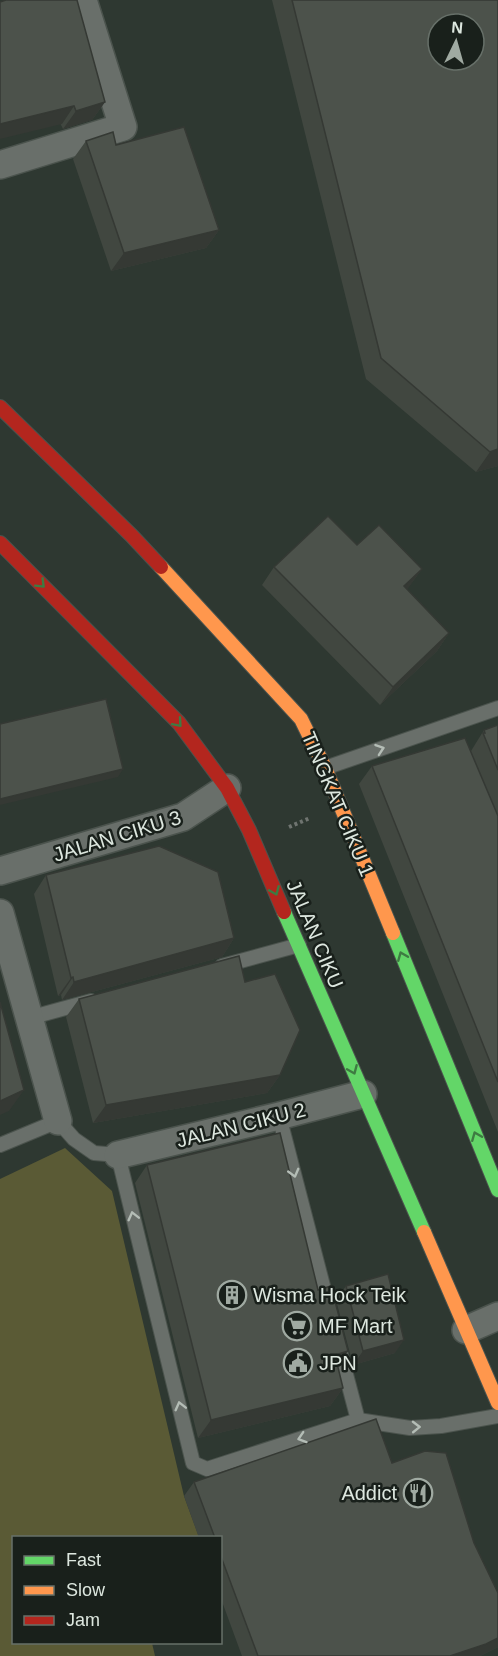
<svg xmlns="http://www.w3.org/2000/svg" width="498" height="1656" font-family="Helvetica,sans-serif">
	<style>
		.green { fill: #5a5a35 }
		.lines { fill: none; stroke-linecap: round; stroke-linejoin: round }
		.lane-casing { stroke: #4b534d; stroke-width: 16 }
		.street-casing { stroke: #4b534d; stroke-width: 30 }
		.fast-casing { stroke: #4b534d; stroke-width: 16 }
		.slow-casing { stroke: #4b534d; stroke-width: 16 }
		.jam-casing { stroke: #4b534d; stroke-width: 16 }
		.path { stroke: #6f7470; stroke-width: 4; stroke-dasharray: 3 3; stroke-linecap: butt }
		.lane { stroke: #696f6a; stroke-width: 14 }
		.street { stroke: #696f6a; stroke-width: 27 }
		.fast { stroke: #63d668; stroke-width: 14 }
		.slow { stroke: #ff974d; stroke-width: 14 }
		.jam { stroke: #b3261e; stroke-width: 14 }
		.wall { fill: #414740 }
		.shaded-wall { fill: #353934 }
		.building { fill: #4c524b; stroke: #353934; stroke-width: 1.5; fill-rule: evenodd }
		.oneway { stroke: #3e7b42 }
		.oneway2 { stroke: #b4bdb6 }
		.labels { text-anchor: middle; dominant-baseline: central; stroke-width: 5; stroke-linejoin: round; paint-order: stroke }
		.street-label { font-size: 20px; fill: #dde7df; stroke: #19201b }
		.poi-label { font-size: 20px; fill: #dde7df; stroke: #19201b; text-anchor: start }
	</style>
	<rect width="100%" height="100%" fill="#2e3831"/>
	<path class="green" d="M65 1148 112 1191 184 1496 199 1537 14 1538V1642L152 1643 155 1656H0V1179Z"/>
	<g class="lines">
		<g class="lane-casing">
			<path id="lane" d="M325 768 498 708
				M222 966 299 945
				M29 1018 91 1001
				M279 1116 328 1305
				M0 1145 58 1121 74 1139 94 1153 118 1155 193 1463 207 1469 358 1420 410 1428 441 1426 498 1416
				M338 1344 358 1420"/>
		</g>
		<g class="street-casing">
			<path id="street" d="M0 165 123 127 83 0
				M0 871 183 817 227 788
				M0 913 58 1121
				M118 1155 279 1116 363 1094
				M466 1330 498 1316"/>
		</g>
		<g class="fast-casing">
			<path id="fast" d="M284 912 424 1232
				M393 933 498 1190"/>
		</g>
		<g class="slow-casing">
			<path id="slow" d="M161 567 301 719 325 768 393 933
				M424 1232 498 1403"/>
		</g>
		<g class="jam-casing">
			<path id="jam" d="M0 407 132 536 161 567
				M0 543 179 723 227 788 249 830 284 912"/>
		</g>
		<path class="path" d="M289 827 310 818"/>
		<use href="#lane" class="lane"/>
		<use href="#street" class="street"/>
		<use href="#fast" class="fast"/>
		<use href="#slow" class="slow"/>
		<use href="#jam" class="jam"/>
	</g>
	<path class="wall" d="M272 0H498V466L476 472 366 379Z
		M0 2 105 102 92 120 63 129Z
		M86 141 116 145 219 230 206 248 111 271 73 159Z
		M274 567 422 569 407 589 449 633 437 651 380 705 262 585Z
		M498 725V1132L359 784 372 766 471 751 484 730Z
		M46 875 234 938 222 957 62 1000 61 995 58 996 34 894Z
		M245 982 280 1075 267 1093 93 1123 66 1017 79 999Z
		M147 1165 337 1366 343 1388 330 1406 198 1438 135 1183Z
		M346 1286 395 1353 353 1365 336 1300Z
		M392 1463 474 1543 498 1593V1647L480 1656H242L220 1596V1538H199L184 1496 194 1482Z"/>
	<path class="shaded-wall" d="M105 102 92 120 63 129 76 111Z
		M74 106 62 124 0 139V124Z
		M219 230 206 248 111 271 124 253Z
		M498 449V466L476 472 490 452Z
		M422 569 409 587 391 604 404 586Z
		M449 633 437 651 380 705 393 687Z
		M123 769 118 777 0 805V799Z
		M234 938 222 957 62 1000 74 982Z
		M73 977 61 995 58 996 71 978Z
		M280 1075 267 1093 93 1123 106 1105Z
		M24 1090 9 1111 0 1115V1101Z
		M404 1340 395 1353 353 1365 363 1351Z
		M348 1351 336 1369 335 1355Z
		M343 1388 330 1406 198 1438 211 1420Z
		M498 1638V1647L480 1656H450Z"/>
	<path class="building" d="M6 0H77L105 102 76 111 74 106 0 124V2Z
		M292 0H498V449L490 452 381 358ZM438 24H474V60H438Z
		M184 127 219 230 124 253 86 141 113 132 116 145Z
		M328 516 357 545 379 525 422 569 404 586 449 633 393 687 274 567Z
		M106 699 123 769 0 799V724Z
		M498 725V770L483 733H485L484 730Z
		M465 738 498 816V1082L372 766Z
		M159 846 218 872 234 938 74 982 73 977 71 978 46 875Z
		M239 956 245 982 275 974 300 1030 280 1075 106 1105 79 999Z
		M0 1002 24 1090 0 1101Z
		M280 1133 318 1290 331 1286 348 1351 335 1355 343 1388 211 1420 147 1165Z
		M388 1274 404 1340 363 1351 346 1286Z
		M376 1419 392 1463 425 1451 446 1453 474 1543 498 1593V1638L486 1644 450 1656H258L220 1554V1538H215L194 1482Z"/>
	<defs><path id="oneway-chevron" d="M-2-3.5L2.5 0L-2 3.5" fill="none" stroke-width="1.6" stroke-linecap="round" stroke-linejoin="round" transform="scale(1.5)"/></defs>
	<g class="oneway">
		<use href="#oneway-chevron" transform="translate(41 584) rotate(45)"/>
		<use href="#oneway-chevron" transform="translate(178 723) rotate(49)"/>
		<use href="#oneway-chevron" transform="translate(275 891) rotate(67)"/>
		<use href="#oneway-chevron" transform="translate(402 956) rotate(-112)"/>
		<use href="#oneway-chevron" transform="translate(353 1070) rotate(67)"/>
		<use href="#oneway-chevron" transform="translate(476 1136) rotate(-112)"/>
	</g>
	<g class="oneway2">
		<use href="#oneway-chevron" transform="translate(380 749) rotate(-19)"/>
		<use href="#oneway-chevron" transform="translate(294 1173) rotate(75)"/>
		<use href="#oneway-chevron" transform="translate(133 1216) rotate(-104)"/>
		<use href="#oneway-chevron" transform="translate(180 1406) rotate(-104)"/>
		<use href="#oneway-chevron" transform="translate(416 1427) rotate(-1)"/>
		<use href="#oneway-chevron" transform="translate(302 1438) rotate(162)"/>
	</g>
	<defs>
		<g id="building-ring" transform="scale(1.5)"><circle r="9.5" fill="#19201b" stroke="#a0aaa2" stroke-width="1.5"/><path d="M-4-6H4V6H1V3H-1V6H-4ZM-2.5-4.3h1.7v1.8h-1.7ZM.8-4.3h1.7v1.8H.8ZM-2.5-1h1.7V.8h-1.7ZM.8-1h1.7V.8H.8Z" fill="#a0aaa2"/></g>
		<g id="supermarket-ring" transform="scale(1.5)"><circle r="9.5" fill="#19201b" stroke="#a0aaa2" stroke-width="1.5"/><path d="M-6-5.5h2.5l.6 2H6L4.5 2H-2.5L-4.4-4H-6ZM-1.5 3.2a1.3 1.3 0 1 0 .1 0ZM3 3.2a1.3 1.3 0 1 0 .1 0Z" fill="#a0aaa2"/></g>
		<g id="civic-ring" transform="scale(1.5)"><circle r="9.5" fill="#19201b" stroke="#a0aaa2" stroke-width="1.5"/><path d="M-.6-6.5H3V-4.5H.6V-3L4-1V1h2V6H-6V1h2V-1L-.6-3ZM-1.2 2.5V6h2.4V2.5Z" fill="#a0aaa2"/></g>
		<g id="restaurant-ring" transform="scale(1.5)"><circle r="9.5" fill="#19201b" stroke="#a0aaa2" stroke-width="1.5"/><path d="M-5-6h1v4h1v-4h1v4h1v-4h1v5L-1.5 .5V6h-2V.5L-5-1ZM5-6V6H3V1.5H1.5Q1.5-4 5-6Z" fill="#a0aaa2"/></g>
	</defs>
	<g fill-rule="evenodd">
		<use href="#building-ring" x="232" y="1295"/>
		<use href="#supermarket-ring" x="297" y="1326"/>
		<use href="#civic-ring" x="298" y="1363"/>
		<use href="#restaurant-ring" x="418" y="1493"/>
	</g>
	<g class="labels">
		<g class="street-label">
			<text transform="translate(338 804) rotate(67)">TINGKAT CIKU 1</text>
			<text transform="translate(117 836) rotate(-17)">JALAN CIKU 3</text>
			<text transform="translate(315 934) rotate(67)">JALAN CIKU</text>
			<text transform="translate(241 1125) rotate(-14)">JALAN CIKU 2</text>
		</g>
		<g class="poi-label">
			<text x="253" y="1295">Wisma Hock Teik</text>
			<text x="318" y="1326">MF Mart</text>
			<text x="319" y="1363">JPN</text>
			<text x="397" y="1493" text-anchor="end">Addict</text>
		</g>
	</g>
	<rect x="12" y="1536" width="210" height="108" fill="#19201b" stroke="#677069" stroke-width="1.5"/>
	<rect x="24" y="1556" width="30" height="9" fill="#63d668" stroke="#677069" stroke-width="1.5"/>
	<text x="66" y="1566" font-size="18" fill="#dde7df">Fast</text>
	<rect x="24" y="1586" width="30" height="9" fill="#ff974d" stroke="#677069" stroke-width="1.5"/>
	<text x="66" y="1596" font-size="18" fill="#dde7df">Slow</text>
	<rect x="24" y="1616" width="30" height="9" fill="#b3261e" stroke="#677069" stroke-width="1.5"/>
	<text x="66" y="1626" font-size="18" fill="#dde7df">Jam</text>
	<g transform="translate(456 42) rotate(5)"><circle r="28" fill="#19201b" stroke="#677069" stroke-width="1.5"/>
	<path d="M0-4.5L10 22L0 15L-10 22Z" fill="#a0aaa2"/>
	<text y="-9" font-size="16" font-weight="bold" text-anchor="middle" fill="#dde7df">N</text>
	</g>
</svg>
